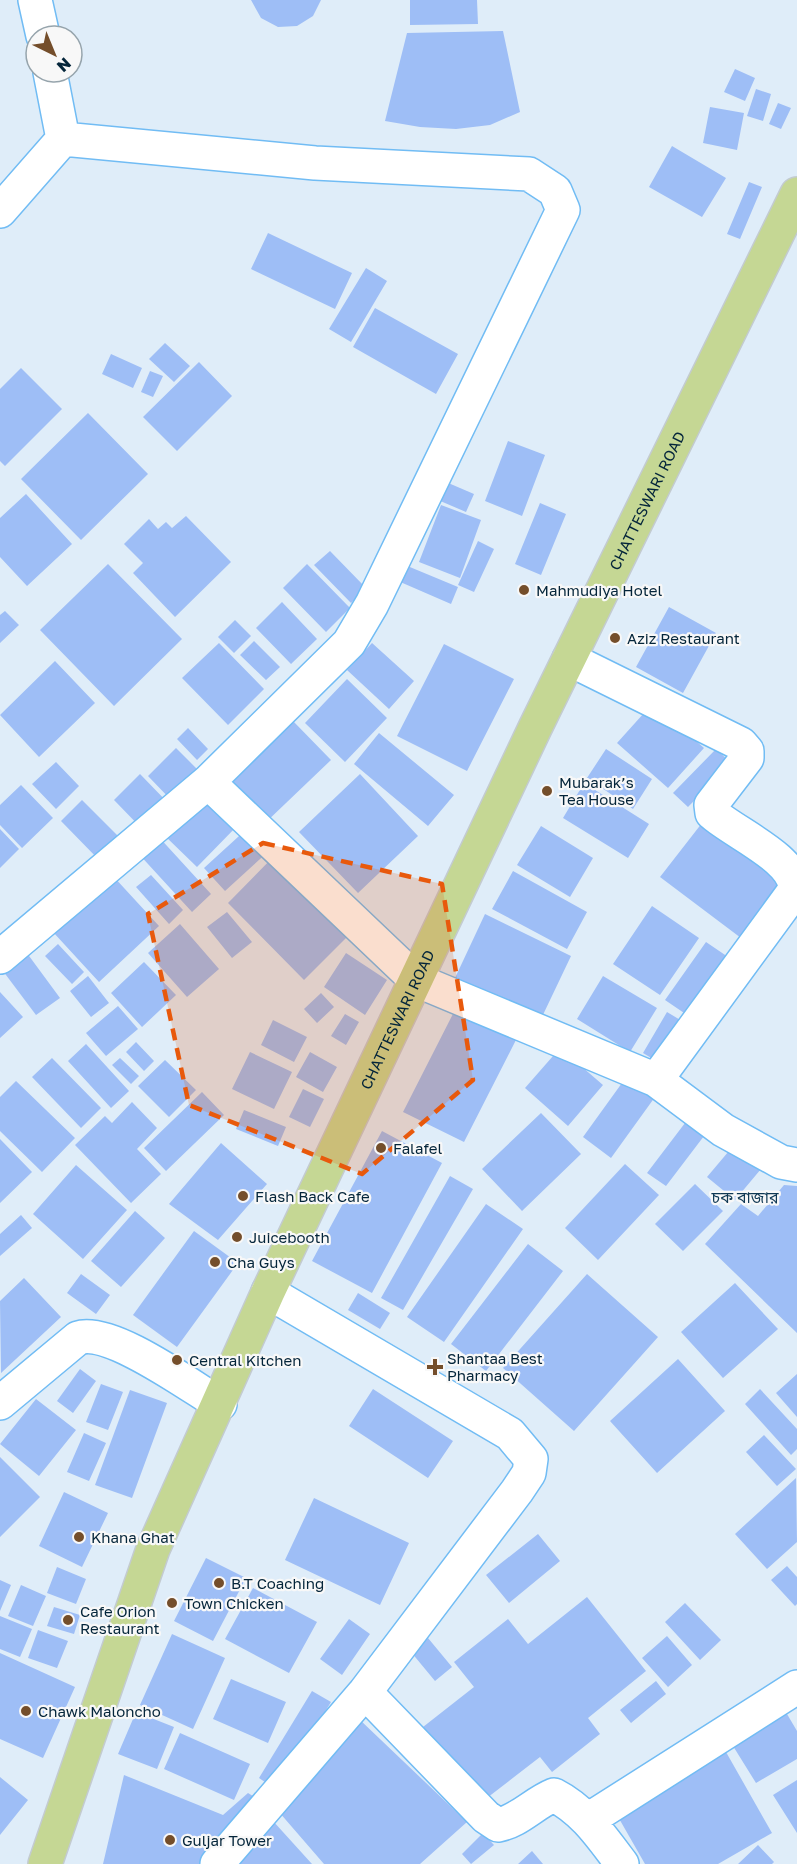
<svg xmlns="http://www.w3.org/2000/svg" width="797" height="1864" font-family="'Golos Text','Noto Sans Bengali',sans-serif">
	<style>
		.building { fill: #9ebef6 }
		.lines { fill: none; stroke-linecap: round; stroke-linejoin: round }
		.minor-casing { stroke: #71bcf4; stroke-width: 36 }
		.major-casing { stroke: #c3cbd0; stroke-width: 36 }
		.minor { stroke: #fff; stroke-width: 33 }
		.major { stroke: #c5d794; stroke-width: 33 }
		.marked { fill: #e8590c; fill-opacity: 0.2; stroke: #e8590c; stroke-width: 4.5; stroke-dasharray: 12 8; stroke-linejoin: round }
		.poi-dot { fill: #744e2b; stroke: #f8f8f8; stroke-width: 2 }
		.labels { text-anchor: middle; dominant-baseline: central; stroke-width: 4.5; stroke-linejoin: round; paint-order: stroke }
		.street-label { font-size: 15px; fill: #04253a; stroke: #f8f8f8 }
		.poi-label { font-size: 15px; fill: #04253a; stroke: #f8f8f8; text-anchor: start }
		.neighbourhood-label { font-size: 16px; fill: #103954; stroke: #f8f8f8 }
	</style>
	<rect width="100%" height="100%" fill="#dfedf9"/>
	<path class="building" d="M251 0H321L313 16 297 26 278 27 261 18Z
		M410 0H477L478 24 410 25Z
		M503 31 520 112 490 125 456 129 420 127 385 121 407 33Z
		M735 69 755 78 745 101 724 92Z
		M756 89 771 94 763 121 747 116Z
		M778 103 791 108 781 129 769 124Z
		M710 107 744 113 737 150 703 143Z
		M672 146 726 178 702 217 649 187Z
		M749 182 762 187 740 239 727 234Z
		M268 233 352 273 335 309 251 269Z
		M366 268 387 281 351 342 329 329Z
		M375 308 458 354 436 394 353 347Z
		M165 343 190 366 174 382 149 359Z
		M111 354 142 368 133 388 102 374Z
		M199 362 232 396 177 451 143 417Z
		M21 368 62 409 5 466 0 461V389Z
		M150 371 163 376 153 397 141 392Z
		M88 413 148 474 81 540 21 479Z
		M508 441 545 455 522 516 485 501Z
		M446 482 474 494 466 512 438 500Z
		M26 494 72 544 27 586 0 557V518Z
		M540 503 566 514 541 575 515 564Z
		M441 505 481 520 460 578 419 562Z
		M186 516 231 562 175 617 133 573 143 563 124 544 149 519 158 529 166 522 172 528Z
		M478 541 494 549 474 592 458 585Z
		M330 551 366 588 351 603 314 565Z
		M108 564 182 639 114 706 40 630Z
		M307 564 350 608 326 632 283 588Z
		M405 565 458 587 451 604 398 581Z
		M282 602 317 639 291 664 256 628Z
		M669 607 716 633 683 693 636 667Z
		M5 611 19 625 0 643V615Z
		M235 620 251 636 234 653 218 637Z
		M254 641 280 667 266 680 240 655Z
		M219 643 264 689 228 725 182 678Z
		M372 643 414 681 389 709 347 670Z
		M444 644 514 679 467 771 397 736Z
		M55 661 95 703 39 757 0 715Z
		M347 679 387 718 345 762 305 723Z
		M653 703 704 748 668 788 617 743Z
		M293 721 331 760 263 825 225 786Z
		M188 728 208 749 197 760 177 739Z
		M379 733 454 795 428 826 354 764Z
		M176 748 201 773 173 802 148 776Z
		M606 749 652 779 633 809 587 778Z
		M716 749 731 763 688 807 673 793Z
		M56 762 79 786 56 809 32 784Z
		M140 774 172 807 146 833 114 800Z
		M360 774 418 836 358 893 299 832Z
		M584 783 649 824 628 858 563 818Z
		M21 785 53 818 22 848 0 825V805Z
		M206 793 239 824 197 867 165 836Z
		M82 800 123 841 101 862 61 821Z
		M702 823 782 884 741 938 660 877Z
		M250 826 271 849 225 891 204 868Z
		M541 826 593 858 570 897 517 865Z
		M0 829 19 849 0 868Z
		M157 835 211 894 192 912 137 852Z
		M277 853 353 931 304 980 228 903Z
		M513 871 587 912 567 949 492 909Z
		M151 875 183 910 169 924 136 887Z
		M113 876 159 926 99 982 53 932Z
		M652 906 699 938 660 995 613 964Z
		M227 912 252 942 232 958 207 927Z
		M485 914 571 956 541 1019 455 978Z
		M180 924 219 969 187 997 148 953Z
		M706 942 731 959 690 1017 665 1000Z
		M58 944 84 972 72 984 45 956Z
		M21 945 60 998 36 1015 0 967Z
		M346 953 387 980 365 1015 324 987Z
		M144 962 176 995 142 1027 111 993Z
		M88 976 109 1003 91 1017 70 991Z
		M603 976 657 1008 630 1052 577 1019Z
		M0 992 23 1017 0 1038Z
		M321 993 334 1007 317 1023 304 1009Z
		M118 1006 138 1029 106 1056 86 1033Z
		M457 1006 518 1036 464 1142 403 1112Z
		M667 1012 687 1024 663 1065 643 1053Z
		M345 1014 359 1022 346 1045 331 1036Z
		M273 1020 307 1037 294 1062 261 1045Z
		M136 1042 154 1061 144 1071 126 1052Z
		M86 1044 129 1091 111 1108 68 1061Z
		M560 1048 603 1085 568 1126 525 1088Z
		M250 1052 292 1072 274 1109 232 1089Z
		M310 1052 337 1067 323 1092 296 1077Z
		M52 1058 101 1108 81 1128 32 1077Z
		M120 1058 139 1076 131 1084 112 1065Z
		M165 1060 196 1090 169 1117 138 1086Z
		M627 1076 655 1097 611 1158 583 1137Z
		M16 1081 75 1138 42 1172 0 1131V1097Z
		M303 1089 324 1099 310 1127 289 1117Z
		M202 1092 224 1115 166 1171 144 1148Z
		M132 1102 157 1128 137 1149 161 1174 131 1203 75 1145 105 1116 112 1123Z
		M244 1110 286 1127 278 1146 236 1129Z
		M541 1113 581 1154 522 1211 482 1169Z
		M685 1123 704 1136 666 1186 647 1173Z
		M382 1131 442 1163 372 1293 312 1261Z
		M0 1139 32 1172 0 1203Z
		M221 1143 267 1184 218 1240 169 1204Z
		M734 1145 761 1169 735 1200 707 1177Z
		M625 1164 659 1195 598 1260 565 1228Z
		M76 1165 127 1210 83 1259 33 1214Z
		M450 1176 473 1189 403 1310 381 1298Z
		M695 1184 723 1211 683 1251 655 1224Z
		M784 1185 797 1186V1333L705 1244 741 1204 758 1216Z
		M486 1204 523 1229 444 1342 407 1317Z
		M135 1211 165 1238 121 1287 91 1261Z
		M21 1215 32 1228 0 1256V1234Z
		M194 1231 238 1263 177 1347 133 1315Z
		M528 1244 563 1271 486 1371 451 1344Z
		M81 1274 110 1295 96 1314 67 1293Z
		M587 1274 658 1337 574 1431 503 1368Z
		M24 1278 61 1317 1 1373 0 1301Z
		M735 1283 778 1329 723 1378 681 1332Z
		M358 1293 390 1313 380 1329 348 1310Z
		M678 1359 725 1411 657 1473 610 1421Z
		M80 1369 96 1381 73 1413 57 1401Z
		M797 1374V1417L776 1393Z
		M101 1384 123 1392 108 1430 86 1422Z
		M373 1389 453 1441 428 1478 349 1426Z
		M760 1389 797 1429V1449L791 1455 745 1404Z
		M130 1390 167 1403 132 1498 95 1485Z
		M36 1399 76 1430 39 1476 0 1444Z
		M84 1433 106 1443 89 1481 67 1472Z
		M764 1435 796 1469 777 1486 746 1452Z
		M0 1457 40 1497 0 1537Z
		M796 1478 797 1542 767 1569 735 1534Z
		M64 1492 108 1513 82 1567 39 1546Z
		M314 1498 409 1543 380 1605 285 1560Z
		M538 1534 560 1561 509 1603 486 1575Z
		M206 1558 246 1578 213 1641 174 1621Z
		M787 1566 797 1577V1604L795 1606 771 1580Z
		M57 1567 86 1579 76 1604 47 1593Z
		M0 1580 11 1585 0 1611Z
		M21 1585 46 1596 33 1626 8 1616Z
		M253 1588 317 1622 289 1673 225 1639Z
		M587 1597 646 1671 588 1718 600 1734 552 1772 540 1757 483 1801 423 1727 474 1687 454 1662 508 1619 528 1644Z
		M685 1603 721 1640 700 1660 665 1622Z
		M54 1607 80 1615 74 1634 47 1626Z
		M0 1616 32 1629 20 1657 0 1649Z
		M349 1619 370 1634 342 1675 320 1659Z
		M38 1630 68 1641 57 1668 28 1658Z
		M172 1634 225 1658 193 1729 140 1705Z
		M667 1636 692 1665 668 1687 642 1658Z
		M428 1638 452 1667 435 1681 411 1652Z
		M0 1653 75 1687 43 1758 0 1739Z
		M231 1679 286 1702 268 1743 213 1719Z
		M656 1681 666 1694 631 1723 620 1710Z
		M312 1691 331 1702 277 1790 259 1778Z
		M136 1712 174 1727 157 1769 118 1754Z
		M787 1714 797 1731V1759L756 1783 733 1746Z
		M359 1719 467 1822 420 1864H324L279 1812Z
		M180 1733 250 1764 234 1800 164 1769Z
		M726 1752 772 1833 718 1864H645L617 1815Z
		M124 1775 223 1815 248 1793 264 1803 210 1864H103Z
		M0 1777 28 1800 0 1835Z
		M797 1780V1833L773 1795Z
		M273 1821 312 1864H237Z
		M483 1833 494 1845 471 1864 462 1854Z
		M758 1845 774 1862 772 1864H738Z
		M532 1851 543 1864H518Z"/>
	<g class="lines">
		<g class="minor-casing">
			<path id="minor" d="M35 0 43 36
				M0 211 63 139 50 72
				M569 659 741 744 747 751V758L711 805 712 813C734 833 797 859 795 890L656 1080
				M208 782 416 980 656 1080 723 1130 781 1162 797 1165
				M0 957 208 782 349 643 372 604 563 210 555 191 529 174 315 163 63 139
				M0 1403 78 1338C110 1327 190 1386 220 1404
				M365 1692 486 1817 498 1825C519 1821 534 1803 554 1795 585 1811 602 1838 622 1864
				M588 1820 797 1687
				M217 1864 365 1692 517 1491 529 1473 531 1459 510 1434 268 1292"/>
		</g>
		<g class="major-casing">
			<g id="major">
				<path id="s1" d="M45 1864 153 1549 268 1292 535 728 797 194"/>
			</g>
		</g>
		<use href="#minor" class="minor"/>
		<use href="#major" class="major"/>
	</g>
	<path class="marked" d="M263 843 442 884 473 1080 362 1174 189 1105 148 914Z"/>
	<g class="poi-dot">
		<circle cx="524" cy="590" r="6"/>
		<circle cx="615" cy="638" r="6"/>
		<circle cx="547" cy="791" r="6"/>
		<circle cx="381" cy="1148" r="6"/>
		<circle cx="243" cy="1196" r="6"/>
		<circle cx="237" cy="1237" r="6"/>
		<circle cx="215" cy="1262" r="6"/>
		<circle cx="177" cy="1360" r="6"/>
		<path d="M432 1358h6v6h6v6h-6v6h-6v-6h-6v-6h6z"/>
		<circle cx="79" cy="1537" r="6"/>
		<circle cx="219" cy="1583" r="6"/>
		<circle cx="172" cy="1603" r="6"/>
		<circle cx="68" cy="1620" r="6"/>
		<circle cx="26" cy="1711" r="6"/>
		<circle cx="170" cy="1840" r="6"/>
	</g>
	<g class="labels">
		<g class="street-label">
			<text stroke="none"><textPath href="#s1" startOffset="1492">CHATTESWARI ROAD</textPath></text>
			<text stroke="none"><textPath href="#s1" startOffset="916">CHATTESWARI ROAD</textPath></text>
		</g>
		<g class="poi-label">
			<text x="536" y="590">Mahmudiya Hotel</text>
			<text x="627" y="638">Aziz Restaurant</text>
			<text x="559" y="782">Mubarak’s<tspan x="559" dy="17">Tea House</tspan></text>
			<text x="393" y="1148">Falafel</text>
			<text x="255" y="1196">Flash Back Cafe</text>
			<text x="249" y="1237">Juicebooth</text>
			<text x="227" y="1262">Cha Guys</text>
			<text x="447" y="1358">Shantaa Best<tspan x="447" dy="17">Pharmacy</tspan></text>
			<text x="189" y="1360">Central Kitchen</text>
			<text x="91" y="1537">Khana Ghat</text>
			<text x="231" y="1583">B.T Coaching</text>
			<text x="184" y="1603">Town Chicken</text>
			<text x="80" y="1611">Cafe Orion<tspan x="80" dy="17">Restaurant</tspan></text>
			<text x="38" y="1711">Chawk Maloncho</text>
			<text x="182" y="1840">Guljar Tower</text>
		</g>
		<g class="neighbourhood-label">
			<text x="745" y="1197">চক বাজার</text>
		</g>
	</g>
	<g transform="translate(54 54) rotate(137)"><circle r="28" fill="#f8f8f8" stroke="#96a4ac" stroke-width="1.5"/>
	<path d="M0-4.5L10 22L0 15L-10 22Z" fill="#744e2b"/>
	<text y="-9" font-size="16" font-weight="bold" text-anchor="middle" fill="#04253a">N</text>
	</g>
</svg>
